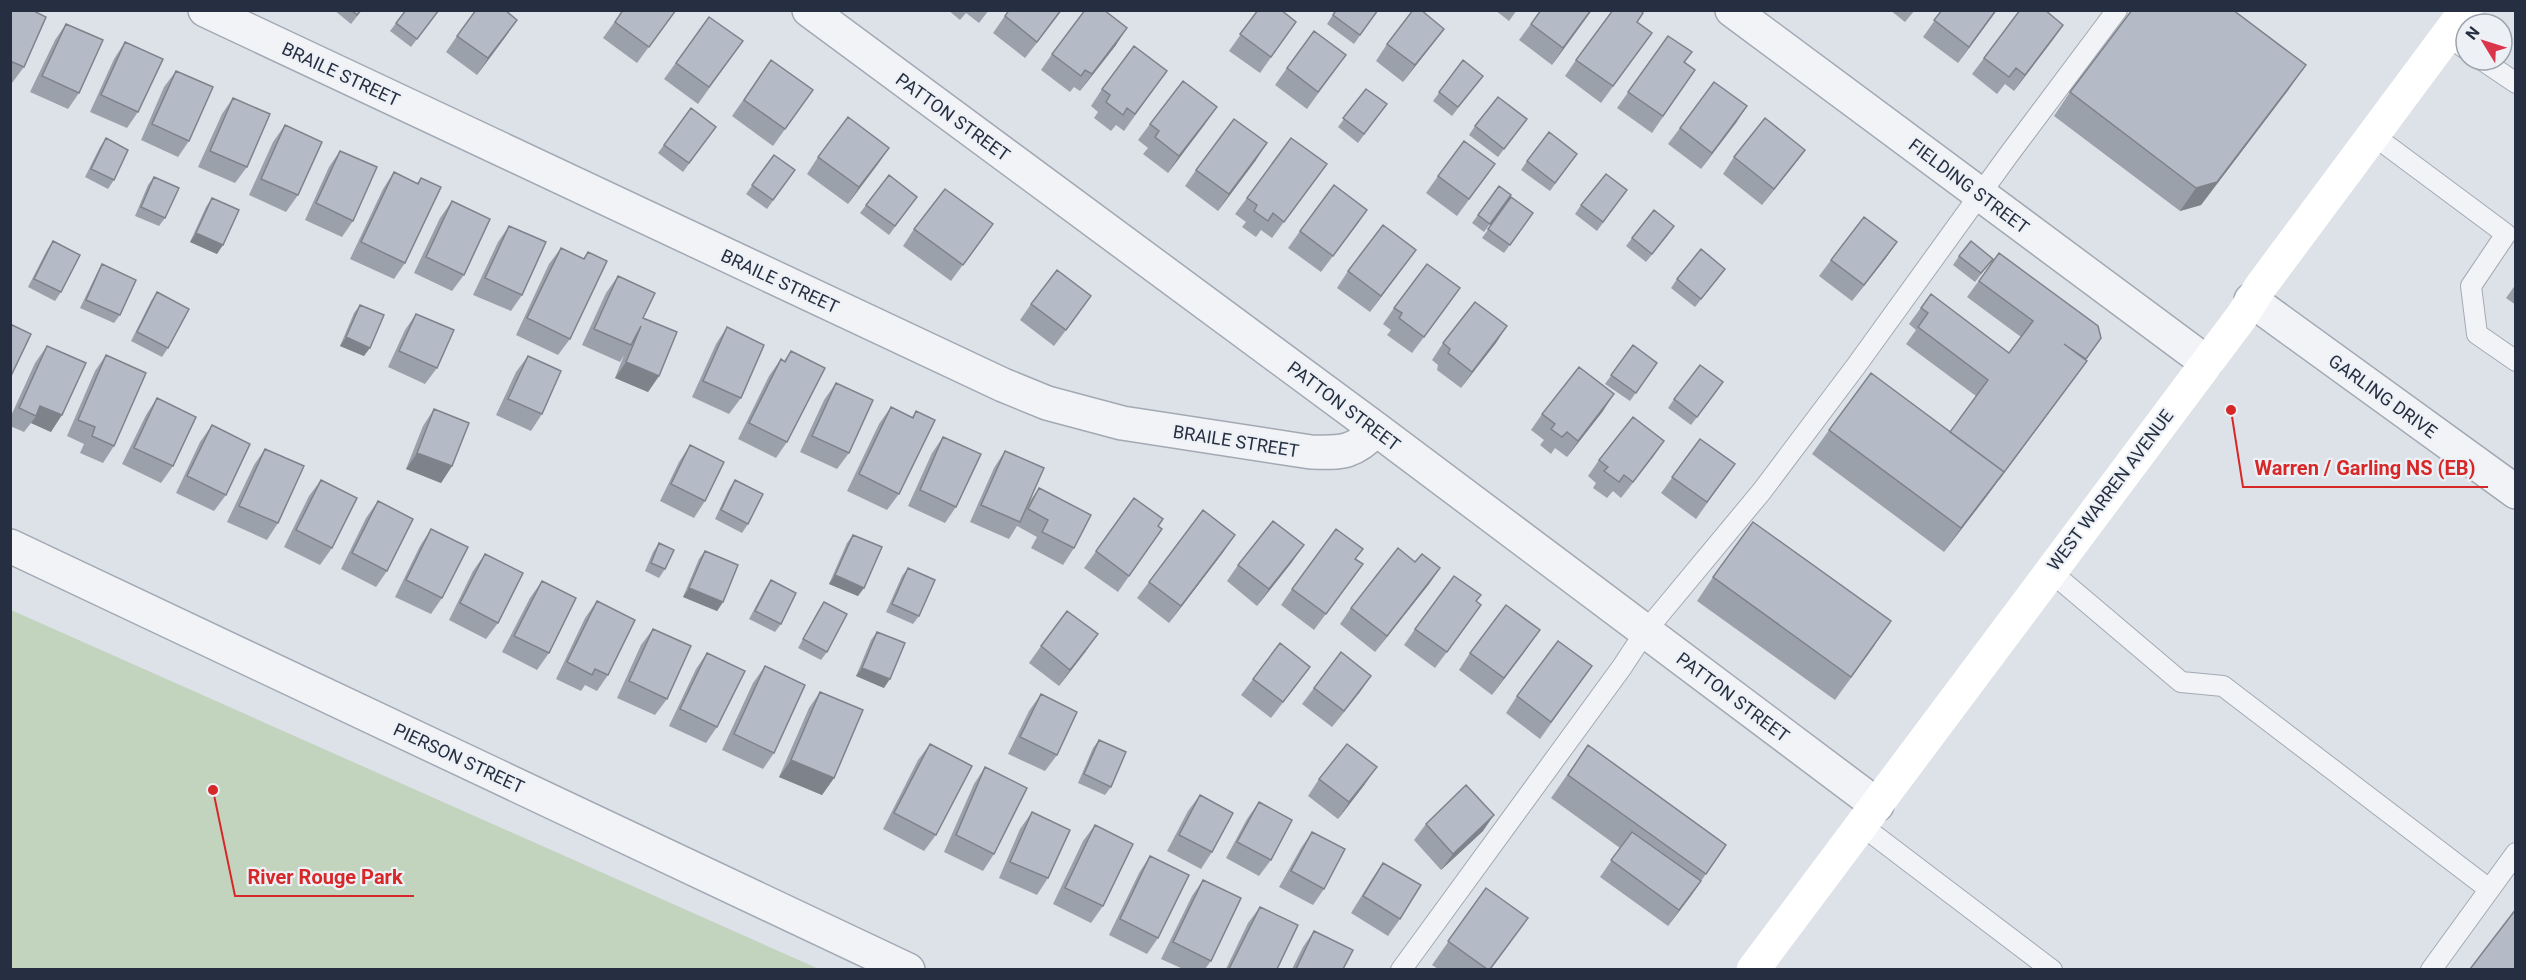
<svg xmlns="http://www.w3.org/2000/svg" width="2526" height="980" font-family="Roboto,sans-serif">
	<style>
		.green { fill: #c3d4be }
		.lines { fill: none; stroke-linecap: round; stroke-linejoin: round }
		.service-casing { stroke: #a2a9b3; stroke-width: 22 }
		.minor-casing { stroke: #a2a9b3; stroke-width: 36 }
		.service { stroke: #f1f3f7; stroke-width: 20 }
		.minor { stroke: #f1f3f7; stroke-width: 33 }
		.secondary { stroke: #fff; stroke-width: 33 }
		.wall { fill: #9ba1aa }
		.shaded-wall { fill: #7e838b }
		.building { fill: #b4bbc6; stroke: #7e838b; stroke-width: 1.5 }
		.labels { text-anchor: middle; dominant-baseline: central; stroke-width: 4.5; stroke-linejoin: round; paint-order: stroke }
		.street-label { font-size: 18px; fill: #252f41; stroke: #edf1f6 }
		.leader { fill: none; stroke: #d62828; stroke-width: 2 }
		.callout-dot { fill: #d62828; stroke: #edf1f6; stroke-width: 2 }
		.callout-label { font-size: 20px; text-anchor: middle; font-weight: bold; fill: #d62828; stroke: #edf1f6; stroke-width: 4.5; stroke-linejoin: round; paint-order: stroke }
	</style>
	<rect width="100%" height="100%" fill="#dde2e9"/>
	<path class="green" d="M10 610H11L819 969H11Z"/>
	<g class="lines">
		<g class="service-casing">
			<path id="service" d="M2447 36 2466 49
				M2482 60 2516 83
				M2373 135 2506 234 2471 286 2477 334 2516 361
				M2050 571 2181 682 2223 686 2489 889
				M1861 825 2052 970
				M1401 970 1622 667 1645 632 1762 491 1856 366 2007 157 2117 10
				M2431 970 2516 853"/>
		</g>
		<g class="minor-casing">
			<path id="minor" d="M205 10 1003 385 1047 403 1122 423 1311 452C1342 453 1355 453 1376 429
				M809 10 1376 429 1877 805
				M1732 10 2206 362
				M2251 300 2516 492
				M10 546 908 970"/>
		</g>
		<use href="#service" class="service"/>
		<use href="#minor" class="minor"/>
		<path class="secondary" d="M1753 970 2242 316 2261 286 2466 10"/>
	</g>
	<path class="wall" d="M10 10 24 67 12 83 10 82Z
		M334 10H362L351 24Z
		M439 10 411 47 390 31 396 23Z
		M623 10H676L637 63 603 38Z
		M948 10H989L979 23 966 13 960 20Z
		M1009 10H1062L1025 58 993 33Z
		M1258 10 1296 22 1260 73 1229 51Z
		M1336 10H1378L1354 44 1327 24Z
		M1495 10H1517L1509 21Z
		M1541 10H1592L1552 65 1519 40Z
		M1890 10H1915L1905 22Z
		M1942 10H1997L1958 63 1923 37Z
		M709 17 743 41 698 104 664 79Z
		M1637 22 1652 33 1601 103 1565 76 1576 60Z
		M66 24 79 93 68 109 30 92 55 40Z
		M2063 25 2014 91 2005 84 1997 94 1972 74 1984 58Z
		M1444 29 1403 82 1376 61 1387 44Z
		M457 36H506L477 75 446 52Z
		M1668 36 1692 52 1685 62 1695 70 1652 133 1617 108Z
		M125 42 138 112 127 128 90 112 114 59Z
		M1116 45 1080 91 1074 87 1070 92 1041 70 1052 54Z
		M1346 55 1307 109 1275 85 1287 68Z
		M771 60 813 90 773 146 732 116Z
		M1463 60 1483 76 1452 116 1433 101Z
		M176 71 189 141 178 157 141 140 164 87Z
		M1167 71 1124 131 1116 125 1111 131 1094 118 1098 112 1091 106 1102 89Z
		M1366 89 1387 104 1358 143 1338 127Z
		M2289 89 2201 205 2180 211 2054 116 2070 92Z
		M233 98 247 167 235 183 198 167 222 114Z
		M1747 106 1701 169 1668 144 1680 128Z
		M691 108 716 127 683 172 658 153Z
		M1150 124H1205L1168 173 1143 154 1148 148 1138 140Z
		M285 125 298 195 286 212 249 195 273 142Z
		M1475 126 1521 127 1498 157 1469 135Z
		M106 138 114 180 108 189 85 177 100 147Z
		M889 148 848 204 807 174 818 157Z
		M1805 150 1793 166 1762 205 1723 174 1734 157Z
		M340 151 353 221 342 237 305 220 329 167Z
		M1577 154 1550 191 1521 170 1527 161Z
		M774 155 795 170 767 209 746 194Z
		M1256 160 1218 211 1185 186 1196 170Z
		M1327 164 1272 238 1261 230 1256 237 1242 227 1246 222 1235 214 1247 198Z
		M1495 164 1457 216 1426 193 1438 176Z
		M394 172 417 183 421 178 405 263 394 279 350 259 383 189Z
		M889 175 917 197 889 235 860 213Z
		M154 177 165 218 159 226 135 216 148 185Z
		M1499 186 1511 195 1484 232 1472 223Z
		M1627 190 1597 231 1575 214 1581 205Z
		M1511 197 1533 213 1504 253 1482 238Z
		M212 198 217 254 190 242 206 207Z
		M452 201 464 275 452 291 414 273 440 218Z
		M1367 210 1321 272 1288 248 1300 231Z
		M993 224 951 281 903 246 914 229Z
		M509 226 522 295 511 311 473 295 498 242Z
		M1668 235 1646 262 1626 246 1632 238Z
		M53 241 61 292 55 301 28 287 47 250Z
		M1897 242 1885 259 1852 301 1819 276 1831 260Z
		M561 248 583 259 588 252 570 339 558 355 516 335 549 264Z
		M1416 250 1370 312 1337 288 1348 271Z
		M1999 253 2101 338 2085 360 2087 361 2075 378 1944 552 1812 454 1829 430 1950 432 1976 396 1906 344 1916 330 1909 324 1931 294 2009 353 2021 337 1967 297Z
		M1959 256 1993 259 1975 282 1953 265Z
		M102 264 120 315 114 323 80 308 97 273Z
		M618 276 643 318 659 376 648 392 615 378 624 355 620 362 582 345 606 293Z
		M1719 277 1695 307 1671 288 1677 279Z
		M2516 284V305L2506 298Z
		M157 292 168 348 162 357 131 341 151 301Z
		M1031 304 1079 313 1054 346 1020 320Z
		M360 305 364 356 340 346 354 313Z
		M1448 305 1412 353 1387 335 1391 330 1383 324 1394 308Z
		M416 314 437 368 425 384 388 367 405 330Z
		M1507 326 1461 388 1437 370 1438 365 1432 360 1443 343Z
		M727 327 741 398 729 414 692 397 716 344Z
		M1633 345 1657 363 1630 401 1605 384Z
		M47 346 51 432 31 423 24 432 10 426V418L35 363Z
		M791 351 787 442 776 458 738 439 769 376 781 359 784 361Z
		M106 355 114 446 103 463 80 453 84 444 67 436 95 371Z
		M528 356 542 414 531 431 496 415 516 372Z
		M836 383 849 453 837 469 800 452 824 400Z
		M1717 391 1691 425 1668 408 1674 399Z
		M157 398 173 466 161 483 122 464 146 415Z
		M891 407 912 417 916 411 899 494 887 510 847 491 879 424Z
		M434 409 452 466 441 483 406 469 423 426Z
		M1603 411 1567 457 1555 448 1551 454 1540 445 1544 440 1531 430 1542 414Z
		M212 425 226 495 214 511 176 493 200 442Z
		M943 437 956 507 945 523 908 506 932 453Z
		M1700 439 1735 464 1696 519 1661 493Z
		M1664 441 1621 498 1613 491 1607 498 1593 488 1596 483 1588 476 1599 460Z
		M690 445 705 501 694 518 660 501 679 462Z
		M265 449 278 523 267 540 227 522 254 465Z
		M1005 451 1029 502 1039 488 1074 548 1063 565 1031 548 1037 537 1017 526 1009 539 970 522 994 468Z
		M321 480 332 548 320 565 284 547 309 496Z
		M735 480 748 524 742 533 715 519 729 489Z
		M1134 498 1158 526 1162 529 1118 592 1084 568Z
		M378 501 387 571 376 587 341 569 366 518Z
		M431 529 442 598 431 614 395 597 420 546Z
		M853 535 858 596 829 584 847 543Z
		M659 543 665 569 659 578 645 571 653 552Z
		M705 551 723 602 717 611 683 597 699 559Z
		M1224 551 1169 623 1137 598 1149 582Z
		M485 554 498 623 486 639 449 620 473 571Z
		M1356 559 1363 564 1314 630 1281 605 1292 589Z
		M1292 562 1257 606 1227 581 1238 565Z
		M908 568 919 616 913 624 886 612 902 576Z
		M1440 568 1429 584 1375 652 1340 624 1351 608Z
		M1713 577 1875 645 1835 700 1697 601Z
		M771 580 781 624 775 632 749 619 765 589Z
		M542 581 549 653 537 670 502 652 530 598Z
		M597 601 608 675 597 691 585 685 581 691 556 679 585 618Z
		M824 602 827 652 821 660 798 648 818 611Z
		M1470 621 1435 668 1404 645 1415 629Z
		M653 629 667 699 655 715 617 698 641 645Z
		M877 632 884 688 856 676 871 640Z
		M1041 646 1086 651 1059 686 1029 663Z
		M1528 647 1492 695 1459 670 1470 653Z
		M707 653 717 727 706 743 669 726 696 669Z
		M765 666 774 753 763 769 722 750 753 683Z
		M1592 666 1540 739 1506 713 1517 696Z
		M1371 676 1332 727 1302 704 1314 688Z
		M1253 679 1298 683 1271 718 1241 695Z
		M820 692 834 778 822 795 779 777 809 708Z
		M1041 694 1057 755 1045 771 1008 754 1029 711Z
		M1099 740 1111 787 1105 795 1078 783 1093 748Z
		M930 744 936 835 924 851 883 829 918 760Z
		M1588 745 1726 845 1690 897 1668 926 1600 877 1620 848 1551 798Z
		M985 767 994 854 983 871 944 852 974 784Z
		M1319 779 1365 784 1338 819 1308 796Z
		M1200 795 1212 852 1201 869 1167 851 1188 811Z
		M1259 802 1271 860 1259 876 1226 858 1247 819Z
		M1032 812 1048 878 1037 895 999 878 1020 829Z
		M1426 824 1483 831 1441 870 1414 840Z
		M1095 825 1103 906 1091 923 1053 904 1083 841Z
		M1312 832 1324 889 1313 905 1279 887 1301 848Z
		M1150 856 1158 938 1147 954 1109 935 1139 873Z
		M1383 863 1400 919 1388 936 1351 913 1372 879Z
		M1203 880 1211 961 1205 969H1183L1161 959 1192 896Z
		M1486 888 1511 942 1491 969H1438L1432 965Z
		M1260 907 1277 969H1226L1248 923Z
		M1314 931 1343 969H1292L1303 947Z"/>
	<path class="shaded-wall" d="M1061 10H1062L1025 58Z
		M1591 10H1592L1552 65 1563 48Z
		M1996 10H1997L1958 63 1969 47Z
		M517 20 506 36 477 75 488 58Z
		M2063 25 2052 41 2014 91 2025 75Z
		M1127 28 1116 45 1080 91 1092 74Z
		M1444 29 1432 45 1403 82 1415 65Z
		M2306 65 2289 89 2201 205 2180 211 2196 188Z
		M1747 106 1736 123 1701 169 1712 153Z
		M1217 107 1205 124 1168 173 1179 156Z
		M1267 143 1256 160 1218 211 1229 194Z
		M889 148 878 164 848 204 859 187Z
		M1805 150 1793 166 1762 205 1774 189Z
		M1367 210 1356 226 1321 272 1333 256Z
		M196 233 223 245 217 254 190 242Z
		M1897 242 1885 259 1852 301 1864 285Z
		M1416 250 1404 266 1370 312 1381 296Z
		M1507 326 1496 343 1461 388 1472 372Z
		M346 337 370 348 364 356 340 346Z
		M2087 361 1987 496 1944 552 1961 528Z
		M626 362 659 376 648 392 615 378Z
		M1614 394 1603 411 1567 457 1578 441Z
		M40 406 62 415 51 432 31 423 36 416Z
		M1664 441 1653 457 1621 498 1633 482Z
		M417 453 452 466 441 483 406 469Z
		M1235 535 1224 551 1169 623 1181 606Z
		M1304 545 1292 562 1257 606 1269 589Z
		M1440 568 1429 584 1375 652 1387 636Z
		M835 575 864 588 858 596 829 584Z
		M689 588 723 602 717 611 683 597Z
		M1540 630 1528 647 1492 695 1504 678Z
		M1098 634 1086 651 1059 686 1070 670Z
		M862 668 890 679 884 688 856 676Z
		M1371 676 1360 692 1332 727 1344 711Z
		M791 760 834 778 822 795 779 777Z
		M1377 767 1365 784 1338 819 1349 802Z
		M1494 815 1483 831 1441 870 1453 854Z
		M1701 881 1690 897 1668 926 1679 910Z"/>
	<path class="building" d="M10 10H32L46 17 24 67 10 61Z
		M351 10H361L357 15Z
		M406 10H439L417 39 396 23Z
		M476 10H505L517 20 488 58 457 36Z
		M623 10H676L649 47 615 22Z
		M1009 10H1061L1037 42 1005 16Z
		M1085 10H1104L1127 28 1092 74 1085 70 1081 76 1052 54Z
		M1258 10H1281L1296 22 1271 57 1240 34Z
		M1336 10H1378L1360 35 1333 15Z
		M1413 10H1421L1444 29 1415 65 1387 44Z
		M1541 10H1591L1563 48 1531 24Z
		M1613 10H1640L1643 13 1637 22 1652 33 1613 86 1576 60Z
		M1942 10H1996L1969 47 1934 20Z
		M2020 10H2045L2063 25 2025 75 2016 68 2009 77 1984 58Z
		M2132 10H2233L2306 65 2217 182 2196 188 2070 92Z
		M709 17 743 41 709 87 676 63Z
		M66 24 103 40 79 93 42 76Z
		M1314 31 1346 55 1318 92 1287 68Z
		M1668 36 1692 52 1684 62 1695 70 1663 116 1628 92Z
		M125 42 163 59 138 112 101 95Z
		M1134 46 1167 71 1135 114 1127 108 1123 115 1106 102 1110 95 1102 89Z
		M771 60 813 90 785 129 744 100Z
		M1463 60 1483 76 1458 107 1439 92Z
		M176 71 213 87 189 141 152 124Z
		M1183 81 1217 107 1179 156 1155 137 1159 131 1150 124Z
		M1714 82 1747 106 1712 153 1680 128Z
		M1366 89 1387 104 1364 134 1343 118Z
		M1498 97 1527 119 1504 149 1475 126Z
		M233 98 270 114 247 167 210 151Z
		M691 108 716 127 689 163 664 145Z
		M848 117 889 148 859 187 818 157Z
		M1765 118 1805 150 1774 189 1734 157Z
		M1234 119 1267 143 1229 194 1196 170Z
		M285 125 322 142 298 195 261 179Z
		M1549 132 1577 154 1555 183 1527 161Z
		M106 138 128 150 114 180 91 169Z
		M1291 138 1327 164 1284 222 1273 213 1268 221 1254 211 1257 205 1247 198Z
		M1464 141 1495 164 1469 199 1438 176Z
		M340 151 377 167 353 221 316 203Z
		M774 155 795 170 773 200 752 185Z
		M394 172 418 184 421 178 441 187 405 263 361 242Z
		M1606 174 1627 190 1603 222 1581 205Z
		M889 175 917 197 895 226 866 205Z
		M154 177 179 188 165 218 141 207Z
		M1334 185 1367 210 1333 256 1300 231Z
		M1499 186 1511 195 1490 224 1478 215Z
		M945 189 993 224 963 265 914 229Z
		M1511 197 1533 213 1510 245 1488 229Z
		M212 198 239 210 223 245 196 233Z
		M452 201 490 219 464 275 426 257Z
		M1654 210 1674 226 1652 254 1632 238Z
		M1864 217 1897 242 1864 285 1831 260Z
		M1383 225 1416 250 1381 296 1348 271Z
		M509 226 546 242 522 295 485 278Z
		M53 241 80 255 61 292 34 279Z
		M1971 241 1993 259 1981 273 1959 256Z
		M561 248 584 259 588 252 607 261 570 339 527 318Z
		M1701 249 1725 269 1701 299 1677 279Z
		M1999 253 2098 326 2101 338 2086 359 2064 344 2087 361 1999 479 2004 472 1950 432 1988 380 1918 327 1928 313 1921 308 1931 294 2009 353 2033 321 1979 281Z
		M102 264 136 280 120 315 86 300Z
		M1427 264 1460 288 1424 337 1399 318 1402 313 1394 308Z
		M1057 270 1091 296 1066 330 1031 304Z
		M618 276 655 293 643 318 677 332 659 376 626 362 641 326 631 345 594 329Z
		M157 292 189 309 168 348 137 332Z
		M1475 302 1507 326 1472 372 1448 353 1450 349 1443 343Z
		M360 305 384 315 370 348 346 337Z
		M416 314 454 330 437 368 399 351Z
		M10 324 31 334 10 378Z
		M727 327 764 345 741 398 703 381Z
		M1633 345 1657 363 1636 393 1611 375Z
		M47 346 86 363 62 415 40 406 36 416 19 408Z
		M791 351 825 368 787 442 749 423 781 359 785 362Z
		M106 355 146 373 114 446 92 436 95 427 78 420Z
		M528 356 561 371 542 414 508 399Z
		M1700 365 1723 382 1697 417 1674 399Z
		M1579 367 1614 394 1578 441 1567 432 1562 437 1551 429 1555 424 1542 414Z
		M1871 373 2004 472 1961 528 1829 430Z
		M836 383 873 400 849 453 812 436Z
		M157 398 196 417 173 466 134 448Z
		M891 407 913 418 916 411 935 420 899 494 859 474Z
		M434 409 469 423 452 466 417 453Z
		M1633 417 1664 441 1633 482 1624 475 1619 482 1604 471 1608 467 1599 460Z
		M212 425 250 444 226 495 187 476Z
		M943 437 981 454 956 507 920 490Z
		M1700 439 1735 464 1707 502 1672 477Z
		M690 445 724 462 705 501 671 484Z
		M265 449 304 466 278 523 239 506Z
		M1005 451 1044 468 1020 522 981 505Z
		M321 480 357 498 332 548 296 530Z
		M735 480 763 494 748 524 721 510Z
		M1039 488 1091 515 1074 548 1042 532 1048 520 1028 509Z
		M1134 498 1163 519 1158 526 1162 529 1129 576 1096 551Z
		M378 501 413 519 387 571 352 553Z
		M1203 510 1235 535 1181 606 1149 582Z
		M1273 521 1304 545 1269 589 1238 565Z
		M1753 522 1891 621 1851 677 1713 577Z
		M431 529 468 547 442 598 406 580Z
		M1336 529 1363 549 1355 559 1363 564 1326 614 1292 589Z
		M853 535 882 547 864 588 835 575Z
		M659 543 674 550 665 569 651 563Z
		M1398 548 1415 562 1422 554 1440 568 1387 636 1351 608Z
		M705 551 738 565 723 602 689 588Z
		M485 554 523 573 498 623 460 603Z
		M908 568 935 580 919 616 892 604Z
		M1454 576 1481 595 1476 601 1481 605 1447 652 1415 629Z
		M771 580 796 593 781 624 755 611Z
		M542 581 576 598 549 653 514 636Z
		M597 601 635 620 608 675 595 669 592 675 567 662Z
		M824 602 847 614 827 652 803 639Z
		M1506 605 1540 630 1504 678 1470 653Z
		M1067 611 1098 634 1070 670 1041 646Z
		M653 629 691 646 667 699 629 681Z
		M877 632 905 643 890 679 862 668Z
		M1558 641 1592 666 1551 722 1517 696Z
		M1280 643 1310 667 1283 702 1253 679Z
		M1341 652 1371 676 1344 711 1314 688Z
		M707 653 745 671 717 727 680 709Z
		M765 666 805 685 774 753 734 734Z
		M820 692 863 710 834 778 791 760Z
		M1041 694 1077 712 1057 755 1020 737Z
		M1099 740 1126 752 1111 787 1084 774Z
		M930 744 972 766 936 835 894 813Z
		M1347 744 1377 767 1349 802 1319 779Z
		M1588 745 1726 845 1706 874 1568 775Z
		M985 767 1027 788 994 854 956 835Z
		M1466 785 1494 815 1453 854 1426 824Z
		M1200 795 1233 813 1212 852 1179 835Z
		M1259 802 1292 820 1271 860 1237 842Z
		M1032 812 1070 830 1048 878 1010 862Z
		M1095 825 1133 844 1103 906 1065 888Z
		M1312 832 1345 849 1324 889 1291 871Z
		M1632 832 1701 881 1679 910 1611 860Z
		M1150 856 1189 875 1158 938 1120 919Z
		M1383 863 1421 885 1400 919 1363 896Z
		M1203 880 1241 898 1211 961 1173 942Z
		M1486 888 1528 918 1490 969H1487L1448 941Z
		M1260 907 1298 925 1277 969H1229Z
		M2516 909V969H2470Z
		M1314 931 1353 950 1343 969H1296Z"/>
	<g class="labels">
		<g class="street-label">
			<text transform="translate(341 74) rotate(25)">BRAILE STREET</text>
			<text transform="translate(953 117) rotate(36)">PATTON STREET</text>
			<text transform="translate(1969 186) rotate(37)">FIELDING STREET</text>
			<text transform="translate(780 281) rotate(25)">BRAILE STREET</text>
			<text transform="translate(2383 396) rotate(36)">GARLING DRIVE</text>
			<text transform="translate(1344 406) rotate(37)">PATTON STREET</text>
			<text transform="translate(1236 441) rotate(9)">BRAILE STREET</text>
			<text transform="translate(2110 490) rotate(-53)">WEST WARREN AVENUE</text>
			<text transform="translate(1733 697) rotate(37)">PATTON STREET</text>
			<text transform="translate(459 758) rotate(25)">PIERSON STREET</text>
		</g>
	</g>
	<path class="leader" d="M2231 410L2243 487H2488M213 790L235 896H414"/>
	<g class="callout-dot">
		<circle cx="2231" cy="410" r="6"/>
		<circle cx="213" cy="790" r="6"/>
	</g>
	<g class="callout-label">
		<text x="2365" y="475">Warren / Garling NS (EB)</text>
		<text x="325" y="884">River Rouge Park</text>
	</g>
	<rect width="2526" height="980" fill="none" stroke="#252f41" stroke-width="24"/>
	<g transform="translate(2484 42) rotate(308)"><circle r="28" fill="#edf1f6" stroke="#9da3ae" stroke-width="1.5"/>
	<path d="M0-4.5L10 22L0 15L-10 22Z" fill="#db354c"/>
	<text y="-9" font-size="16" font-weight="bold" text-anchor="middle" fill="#252f41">N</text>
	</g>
</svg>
